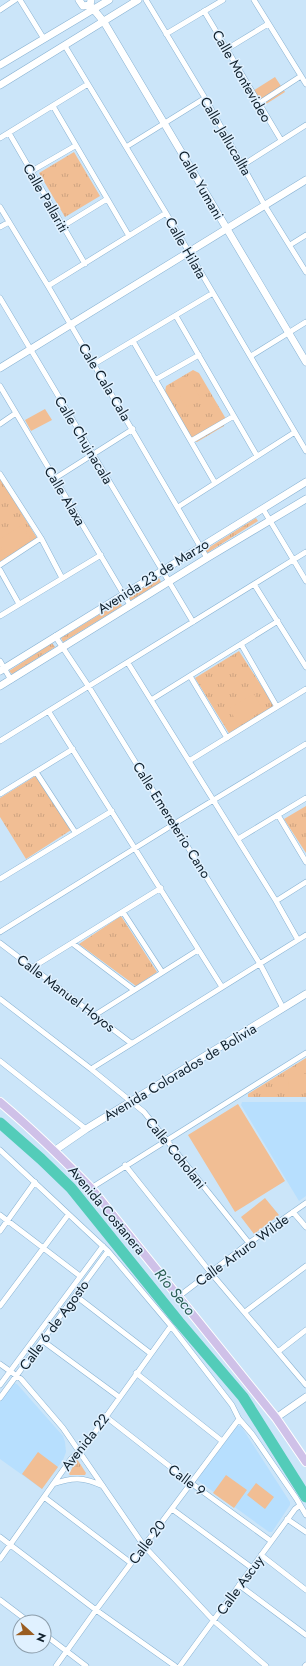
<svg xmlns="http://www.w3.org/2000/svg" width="306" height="1666" font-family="Jost,sans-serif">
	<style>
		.built { fill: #b7dffe }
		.grass { fill: url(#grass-tufts) }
		.pitch { fill: #f1be94 }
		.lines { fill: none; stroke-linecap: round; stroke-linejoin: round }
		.river { stroke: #53ccb9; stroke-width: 11 }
		.street-casing { stroke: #89b3d3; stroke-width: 6 }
		.secondary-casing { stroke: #89b3d3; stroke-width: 8 }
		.primary-casing { stroke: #fff; stroke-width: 10 }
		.street { stroke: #fff; stroke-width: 5 }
		.secondary { stroke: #fff; stroke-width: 7 }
		.primary { stroke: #cfc1e8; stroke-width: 8 }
		.labels { text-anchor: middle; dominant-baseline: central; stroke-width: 3; stroke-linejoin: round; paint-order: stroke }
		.street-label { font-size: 14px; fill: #0f1f2b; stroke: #e0f1ff }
		.water-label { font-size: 15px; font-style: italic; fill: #2b5e55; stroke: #e0f1ff }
	</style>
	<defs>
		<pattern id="grass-tufts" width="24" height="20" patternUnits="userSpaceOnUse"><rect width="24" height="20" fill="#f1be94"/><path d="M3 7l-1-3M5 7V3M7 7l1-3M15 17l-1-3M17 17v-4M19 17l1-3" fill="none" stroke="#cda380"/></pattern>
	</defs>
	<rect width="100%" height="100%" fill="#cbe5f9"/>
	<path class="built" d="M242 1102H306V1196L299 1201 241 1105Z
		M14 1383 17 1384 63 1436 65 1442 66 1452 63 1460 42 1489 0 1459V1402Z
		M237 1426H241L290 1502V1505L272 1532H269L197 1480Z"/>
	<path class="grass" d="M74 152 100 196 65 217 39 173Z
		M193 370 199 373 226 419 224 426 197 442 193 441 165 392 166 386Z
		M0 478 37 538 0 562Z
		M256 518 258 521 207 553 205 550Z
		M159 578 161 582 130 601 128 597Z
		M120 602 122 606 63 642 61 638Z
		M52 643 55 647 12 674 9 671Z
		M239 651 275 707 230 735 195 678Z
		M37 775 71 830 26 859 0 817V798Z
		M306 806V853L284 819Z
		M121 916 157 972 136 986 79 944Z
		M306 1058V1097H248V1094Z
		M77 1459 86 1473 85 1475H70L69 1474Z"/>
	<path class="pitch" d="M275 77 285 92 263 106 253 91Z
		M188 376 201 399 187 407 174 385Z
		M45 409 52 420 31 431 25 420Z
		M22 525 31 540 6 556 0 546V539Z
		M254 694 263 710 239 725 229 709Z
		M289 1074H306V1092H288Z
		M238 1104 285 1181 235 1212 188 1135Z
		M265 1198 279 1215 254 1234 241 1217Z
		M38 1452 58 1467 42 1489 22 1474Z
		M226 1475 247 1490 234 1508 213 1493Z
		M256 1483 274 1497 265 1509 247 1495Z"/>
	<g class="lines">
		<path class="river" d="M0 1123 41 1159 71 1188 179 1322 243 1397 306 1497"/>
		<g class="street-casing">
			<path id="street" d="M20 0 44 39
				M146 0 205 98 265 206 306 272
				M254 0 306 84
				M0 10 15 0
				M204 11 281 140
				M166 34 223 0
				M65 46 166 213 306 451
				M227 49 268 24
				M258 104 301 76
				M53 106 129 236
				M9 133 85 264
				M0 138 88 84
				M126 147 205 98
				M243 165 306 125
				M30 172 75 146
				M0 207 48 286 207 558
				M63 226 107 199
				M0 227 9 222
				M290 245 306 235
				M48 286 166 213
				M0 298 193 622
				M176 316 257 456
				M133 341 215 483
				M251 356 306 322
				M94 364 213 293
				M155 380 199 355
				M0 386 130 605
				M0 424 16 413
				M191 441 234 416
				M0 474 41 538 62 578
				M54 479 133 429
				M178 507 295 432
				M263 509 306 581
				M0 565 41 538
				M0 570 19 604
				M254 584 306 667
				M0 616 101 555
				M55 636 89 687 260 964 283 1008
				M241 644 277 707
				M0 661 11 680
				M128 663 276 901 298 940
				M190 676 227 738
				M151 700 278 621
				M49 712 222 987
				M0 741 306 552
				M189 761 306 689
				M36 772 75 832
				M0 794 73 749
				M278 815 306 862
				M238 839 306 798
				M0 879 112 811
				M276 901 306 882
				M123 912 162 972
				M0 932 174 824 306 744
				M0 943 131 1043
				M72 943 134 990
				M33 967 161 888
				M0 999 91 1069 144 1112 249 1243
				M95 1015 198 950
				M0 1061 86 1129
				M91 1069 306 935
				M0 1150 108 1251 171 1326 232 1405 239 1419 252 1434 296 1498 306 1515
				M125 1165 211 1273 306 1385
				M91 1188 306 1053
				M293 1212 306 1227
				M0 1215 80 1276
				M0 1231 35 1182
				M76 1296 150 1353
				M178 1297 249 1243 306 1203
				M0 1306 68 1215
				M245 1312 306 1266
				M43 1341 119 1397
				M279 1351 306 1330
				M0 1364 21 1379 63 1428 144 1546 214 1621 266 1666
				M136 1373 222 1441
				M0 1385 103 1246
				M0 1398 108 1251
				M105 1416 191 1483 271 1541
				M53 1484C73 1477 83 1477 103 1486
				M44 1497 131 1563
				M172 1509 252 1568
				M287 1519 306 1532
				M0 1537 96 1610 175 1666
				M261 1555 306 1590
				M0 1559 71 1459 90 1439 171 1326
				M239 1585 306 1635
				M0 1600 29 1622
				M44 1634 86 1666
				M56 1666 96 1610 239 1419
				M180 1666 295 1509 299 1506
				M305 1666 306 1665"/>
		</g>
		<g class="secondary-casing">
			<path id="secondary" d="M79 0 83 6 90 5
				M91 0 90 5 104 22 306 362
				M0 65 109 0
				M0 85 138 0
				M0 368 306 180
				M0 671 306 482
				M0 686 207 558 306 499
				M54 1151 86 1129 306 994
				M276 1418 306 1397"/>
		</g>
		<g class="primary-casing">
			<path id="primary" d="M0 1102C32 1129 62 1158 91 1188L276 1418 306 1462"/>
		</g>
		<use href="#street" class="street"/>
		<use href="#secondary" class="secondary"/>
		<use href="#primary" class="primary"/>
	</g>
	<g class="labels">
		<g class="street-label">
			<text transform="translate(242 76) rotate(60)">Calle Montevideo</text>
			<text transform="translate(226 136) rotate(60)">Calle Jallucallta</text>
			<text transform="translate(201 185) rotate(60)">Calle Yumani</text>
			<text transform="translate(46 198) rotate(60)">Calle Pallariti</text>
			<text transform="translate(186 248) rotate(60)">Calle Hilata</text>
			<text transform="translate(105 382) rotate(59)">Cale Cala Cala</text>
			<text transform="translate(84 440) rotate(59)">Calle Chujnacala</text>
			<text transform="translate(65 496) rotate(59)">Calle Alaxa</text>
			<text transform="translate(153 576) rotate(-32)">Avenida 23 de Marzo</text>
			<text transform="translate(172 820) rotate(58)">Calle Emereterio Cano</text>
			<text transform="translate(66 993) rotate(37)">Calle Manuel Hoyos</text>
			<text transform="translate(180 1072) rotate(-31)">Avenida Colorados de Bolivia</text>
			<text transform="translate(176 1153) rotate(51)">Calle Coholani</text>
			<text transform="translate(107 1210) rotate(50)">Avenida Costanera</text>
			<text transform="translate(242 1250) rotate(-36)">Calle Arturo Wilde</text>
			<text transform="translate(54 1325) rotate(-54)">Calle 6 de Agosto</text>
			<text transform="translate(85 1442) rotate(-52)">Avenida 22</text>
			<text transform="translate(187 1480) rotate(37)">Calle 9</text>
			<text transform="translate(147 1542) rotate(-53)">Calle 20</text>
			<text transform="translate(240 1585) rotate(-54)">Calle Ascuy</text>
		</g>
		<g class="water-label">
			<text transform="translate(175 1292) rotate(51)">Río Seco</text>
		</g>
	</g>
	<g transform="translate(32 1634) rotate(111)"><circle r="19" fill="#e0f1ff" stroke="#8c9daa"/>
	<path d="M0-3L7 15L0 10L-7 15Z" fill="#9a5d21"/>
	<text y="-6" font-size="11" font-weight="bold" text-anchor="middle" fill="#0f1f2b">N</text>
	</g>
</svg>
